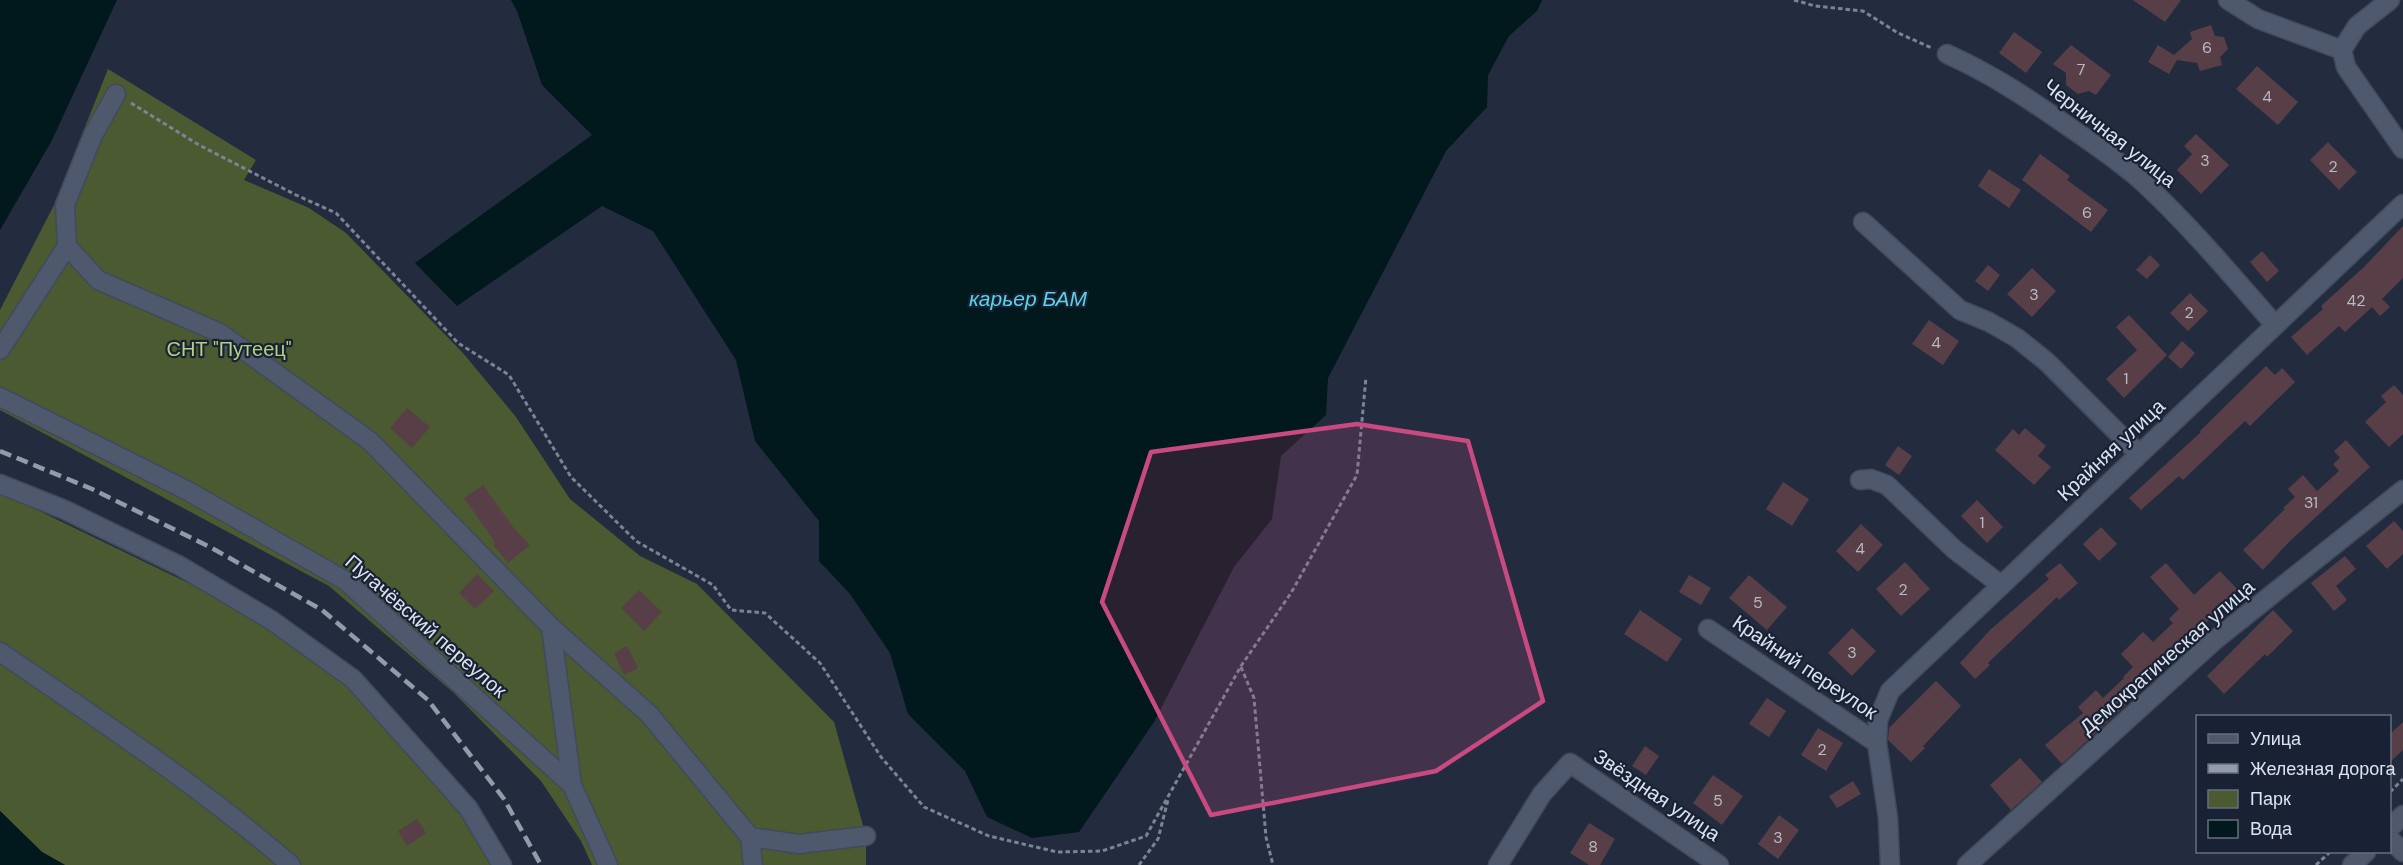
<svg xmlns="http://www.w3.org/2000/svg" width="2403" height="865" font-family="'DM Sans',sans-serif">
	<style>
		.green { fill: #4c5a31 }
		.water { fill: #01181c }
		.building { fill: #583f47 }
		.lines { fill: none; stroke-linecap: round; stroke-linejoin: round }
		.minor-casing { stroke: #414a5a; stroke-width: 21 }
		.path { stroke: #7c8494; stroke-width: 3; stroke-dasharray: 4.5 3; stroke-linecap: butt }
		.minor { stroke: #4e596e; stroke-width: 18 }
		.rail { stroke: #939baa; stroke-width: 4.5; stroke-dasharray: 12 6; stroke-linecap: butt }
		.marked { fill: #c84a80; fill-opacity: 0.2; stroke: #c84a80; stroke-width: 4.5; stroke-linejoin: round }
		.labels { text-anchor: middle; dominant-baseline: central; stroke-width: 4.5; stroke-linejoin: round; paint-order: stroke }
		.number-label { font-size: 16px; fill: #bbb9c5 }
		.street-label { font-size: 20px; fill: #dce2ef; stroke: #182234 }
		.park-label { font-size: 20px; fill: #b4d080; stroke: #182234 }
		.water-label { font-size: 21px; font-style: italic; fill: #5bd3e6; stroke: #182234 }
	</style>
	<rect width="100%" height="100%" fill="#222c3e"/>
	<path class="green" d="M108 69 256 160 244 180 309 208 346 233 463 353 516 417 570 499 640 556 697 584 834 722 866 836V865H592L581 841 541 781 454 693 329 586 0 410V310L54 205Z
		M0 492 240 608 354 690 467 821 492 865H65L42 852 0 811Z"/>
	<path class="water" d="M0 0H117L51 142 0 230Z
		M511 0H1542L1537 11 1509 36 1488 75 1487 107 1446 151 1328 378 1326 415 1281 456 1272 519 1234 567 1154 722 1079 832 1032 838 987 817 965 771 908 714 890 653 850 594 819 561V521L755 441 736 360 653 231 602 206 457 306 415 263 592 135 542 85 517 11Z
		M0 811 42 852 65 865H0Z"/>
	<path class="building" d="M2133 0H2181L2165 22Z
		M2211 25 2215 36 2224 37 2228 49 2220 57 2222 65 2200 71 2197 63 2177 60 2169 74 2148 62 2158 45 2174 55 2192 39 2190 32Z
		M2014 32 2042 52 2026 73 1999 53Z
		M2071 45 2111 75 2096 95 2089 91 2078 94 2066 85V73L2053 64Z
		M2257 66 2298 102 2278 125 2236 89Z
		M2196 134 2229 165 2201 194 2177 170 2192 154 2184 146Z
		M2328 142 2357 172 2339 190 2310 160Z
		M2040 154 2070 176 2067 180 2108 210 2091 232 2022 180Z
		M1989 169 2021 190 2009 208 1978 186Z
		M2403 226V278L2382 299 2390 307 2380 316 2372 307 2345 332 2339 326 2307 355 2291 337 2323 309 2321 306 2364 267Z
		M2262 251 2279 271 2267 282 2250 262Z
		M2150 255 2160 265 2147 279 2136 270Z
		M1988 265 2000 275 1988 291 1975 281Z
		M2032 268 2056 291 2032 317 2007 294Z
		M2190 293 2208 311 2188 331 2170 313Z
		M2129 315 2167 355 2124 398 2106 379 2137 350 2116 327Z
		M1929 320 1959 341 1943 365 1912 344Z
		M2182 341 2195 353 2181 369 2168 357Z
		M2266 366 2275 375 2282 368 2295 382 2250 426 2245 421 2183 480 2179 476 2141 510 2129 498 2201 432 2200 431Z
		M2394 385 2403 395V434L2389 447 2365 422 2386 402 2381 396Z
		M407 408 430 427 412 448 390 428Z
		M2025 428 2046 446 2038 456 2051 467 2034 485 1995 450 2013 429 2019 435Z
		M2346 440 2370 467 2289 542 2263 570 2243 550 2285 509 2283 508 2295 497 2288 489 2303 475 2317 491 2339 471 2333 464 2340 458 2334 451Z
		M1898 446 1912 456 1899 475 1885 465Z
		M1783 482 1809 499 1792 526 1766 509Z
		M483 485 513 527 530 545 508 563 493 544 495 542 464 498Z
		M1977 500 2003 527 1987 543 1961 516Z
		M2394 521 2403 531V554L2387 569 2366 546Z
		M1861 524 1883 545 1858 572 1836 551Z
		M2101 527 2117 544 2099 561 2083 544Z
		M2345 556 2356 569 2336 586 2347 600 2334 611 2311 583Z
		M1905 562 1930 589 1901 616 1876 589Z
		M2060 563 2078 583 2059 600 2057 597 1988 663 1990 665 1975 679 1960 663 1990 630 2049 579 2045 575Z
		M2166 563 2194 595 2220 571 2239 591 2124 702 2126 705 2062 764 2045 745 2083 713 2078 707 2096 690 2103 698 2124 678 2123 677 2133 667 2121 654 2143 632 2153 642 2173 623 2169 619 2179 609 2150 577Z
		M477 574 494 591 475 609 459 593Z
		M1689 575 1711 588 1701 605 1679 592Z
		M1749 575 1787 607 1767 630 1729 598Z
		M639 590 662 612 644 631 621 608Z
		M1640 610 1682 639 1667 662 1624 634Z
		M2273 610 2293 631 2267 657 2265 654 2224 694 2207 676Z
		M1852 628 1876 651 1852 676 1828 653Z
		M627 646 638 668 624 675 614 653Z
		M1936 681 1961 706 1923 746 1925 748 1911 762 1888 740 1889 728Z
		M1767 698 1786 711 1769 737 1749 724Z
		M2403 722V750L2390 762V734Z
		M1818 728 1843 743 1826 771 1801 755Z
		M1645 746 1659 756 1646 775 1632 766Z
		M2020 758 2042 782 2011 810 1990 785Z
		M1713 775 1743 796 1722 825 1693 803Z
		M1853 781 1861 794 1837 808 1829 796Z
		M1779 815 1799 830 1778 859 1758 844Z
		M417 819 426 833 407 846 398 831Z
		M1589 823 1615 839 1600 865H1589L1570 853Z"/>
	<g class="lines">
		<g class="minor-casing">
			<path id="minor" d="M2228 0 2258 19 2342 50
				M2342 50 2346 67 2403 149
				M2342 50 2357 26 2390 0
				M1947 54C1992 74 2032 101 2072 129 2097 146 2123 164 2145 184 2192 228 2233 277 2275 325
				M1863 222 1960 310 1989 322 2017 338 2047 362 2139 454
				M67 246 98 280 220 333 370 441 551 627 649 714 750 837 753 865
				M0 350 67 246 65 205 93 135 116 94
				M0 397 188 491 346 581 572 785 608 865
				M1860 480 1871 479 1887 485 1955 550 2001 585
				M0 484 65 510 180 566 271 620 353 679 468 808 502 865
				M551 627 572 785
				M1708 629 1877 743
				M0 652C99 720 200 786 291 865
				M2390 828 2403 815
				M750 837 799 844 866 836
				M2390 839 2403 852
				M1498 865 1542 794 1570 763 1719 865
				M1890 865 1888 818 1877 743 1878 720 1890 691 2403 204
				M1967 865 2215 640 2403 490
				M2352 865 2366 852"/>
		</g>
		<path class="path" d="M1794 0 1815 6 1863 11 1898 33 1932 48
			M131 103 199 145 296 195 336 213 458 343 509 375 571 477 636 541 713 585 731 610 765 613 820 663 881 757 924 807 989 836 1057 852 1102 851 1146 836 1241 666 1291 593 1357 475 1366 377
			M1241 667 1254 698 1266 837 1273 865
			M2390 792 2403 779
			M1139 865 1158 839 1168 800
			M2316 865 2330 852"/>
		<use href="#minor" class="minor"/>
		<path class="rail" d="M0 451 92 489 210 547 322 610 428 700 504 799 541 865"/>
	</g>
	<path class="marked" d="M1357 424 1468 441 1543 701 1436 771 1211 815 1102 602 1151 452Z"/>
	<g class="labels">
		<g class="number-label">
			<text x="2207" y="47">6</text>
			<text x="2081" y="69">7</text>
			<text x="2267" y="96">4</text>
			<text x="2205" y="160">3</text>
			<text x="2333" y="166">2</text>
			<text x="2087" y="212">6</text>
			<text x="2034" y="294">3</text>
			<text x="2356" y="300">42</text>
			<text x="2189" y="312">2</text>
			<text x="1936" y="342">4</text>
			<text x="2126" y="378">1</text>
			<text x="2311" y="502">31</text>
			<text x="1982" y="522">1</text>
			<text x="1860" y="548">4</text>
			<text x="1903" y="589">2</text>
			<text x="1758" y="602">5</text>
			<text x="1852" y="652">3</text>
			<text x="1822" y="749">2</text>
			<text x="1718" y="800">5</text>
			<text x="1778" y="837">3</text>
			<text x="1593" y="846">8</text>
		</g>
		<g class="street-label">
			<text transform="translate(2110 133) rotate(38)">Черничная улица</text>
			<text transform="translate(2111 450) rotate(-43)">Крайняя улица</text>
			<text transform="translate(426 626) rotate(41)">Пугачёвский переулок</text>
			<text transform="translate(2167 657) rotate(-41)">Демократическая улица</text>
			<text transform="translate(1805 667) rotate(34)">Крайний переулок</text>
			<text transform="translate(1657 795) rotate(34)">Звёздная улица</text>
		</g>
		<g class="park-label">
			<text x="229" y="349">СНТ "Путеец"</text>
		</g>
		<g class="water-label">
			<text x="1028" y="299">карьер БАМ</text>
		</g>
	</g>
	<rect x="2196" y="715" width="195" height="138" fill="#182234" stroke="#666f7f" stroke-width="1.5"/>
	<rect x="2208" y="734" width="30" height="9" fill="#4e596e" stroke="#666f7f" stroke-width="1.5"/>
	<text x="2250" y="745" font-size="18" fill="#dce2ef">Улица</text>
	<rect x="2208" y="764" width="30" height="9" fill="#939baa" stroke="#666f7f" stroke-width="1.5"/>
	<text x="2250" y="775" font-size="18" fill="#dce2ef">Железная дорога</text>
	<rect x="2208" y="790" width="30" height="18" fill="#4c5a31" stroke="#666f7f" stroke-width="1.5"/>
	<text x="2250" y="805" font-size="18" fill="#dce2ef">Парк</text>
	<rect x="2208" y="820" width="30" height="18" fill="#01181c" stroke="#666f7f" stroke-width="1.5"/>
	<text x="2250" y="835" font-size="18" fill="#dce2ef">Вода</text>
</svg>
